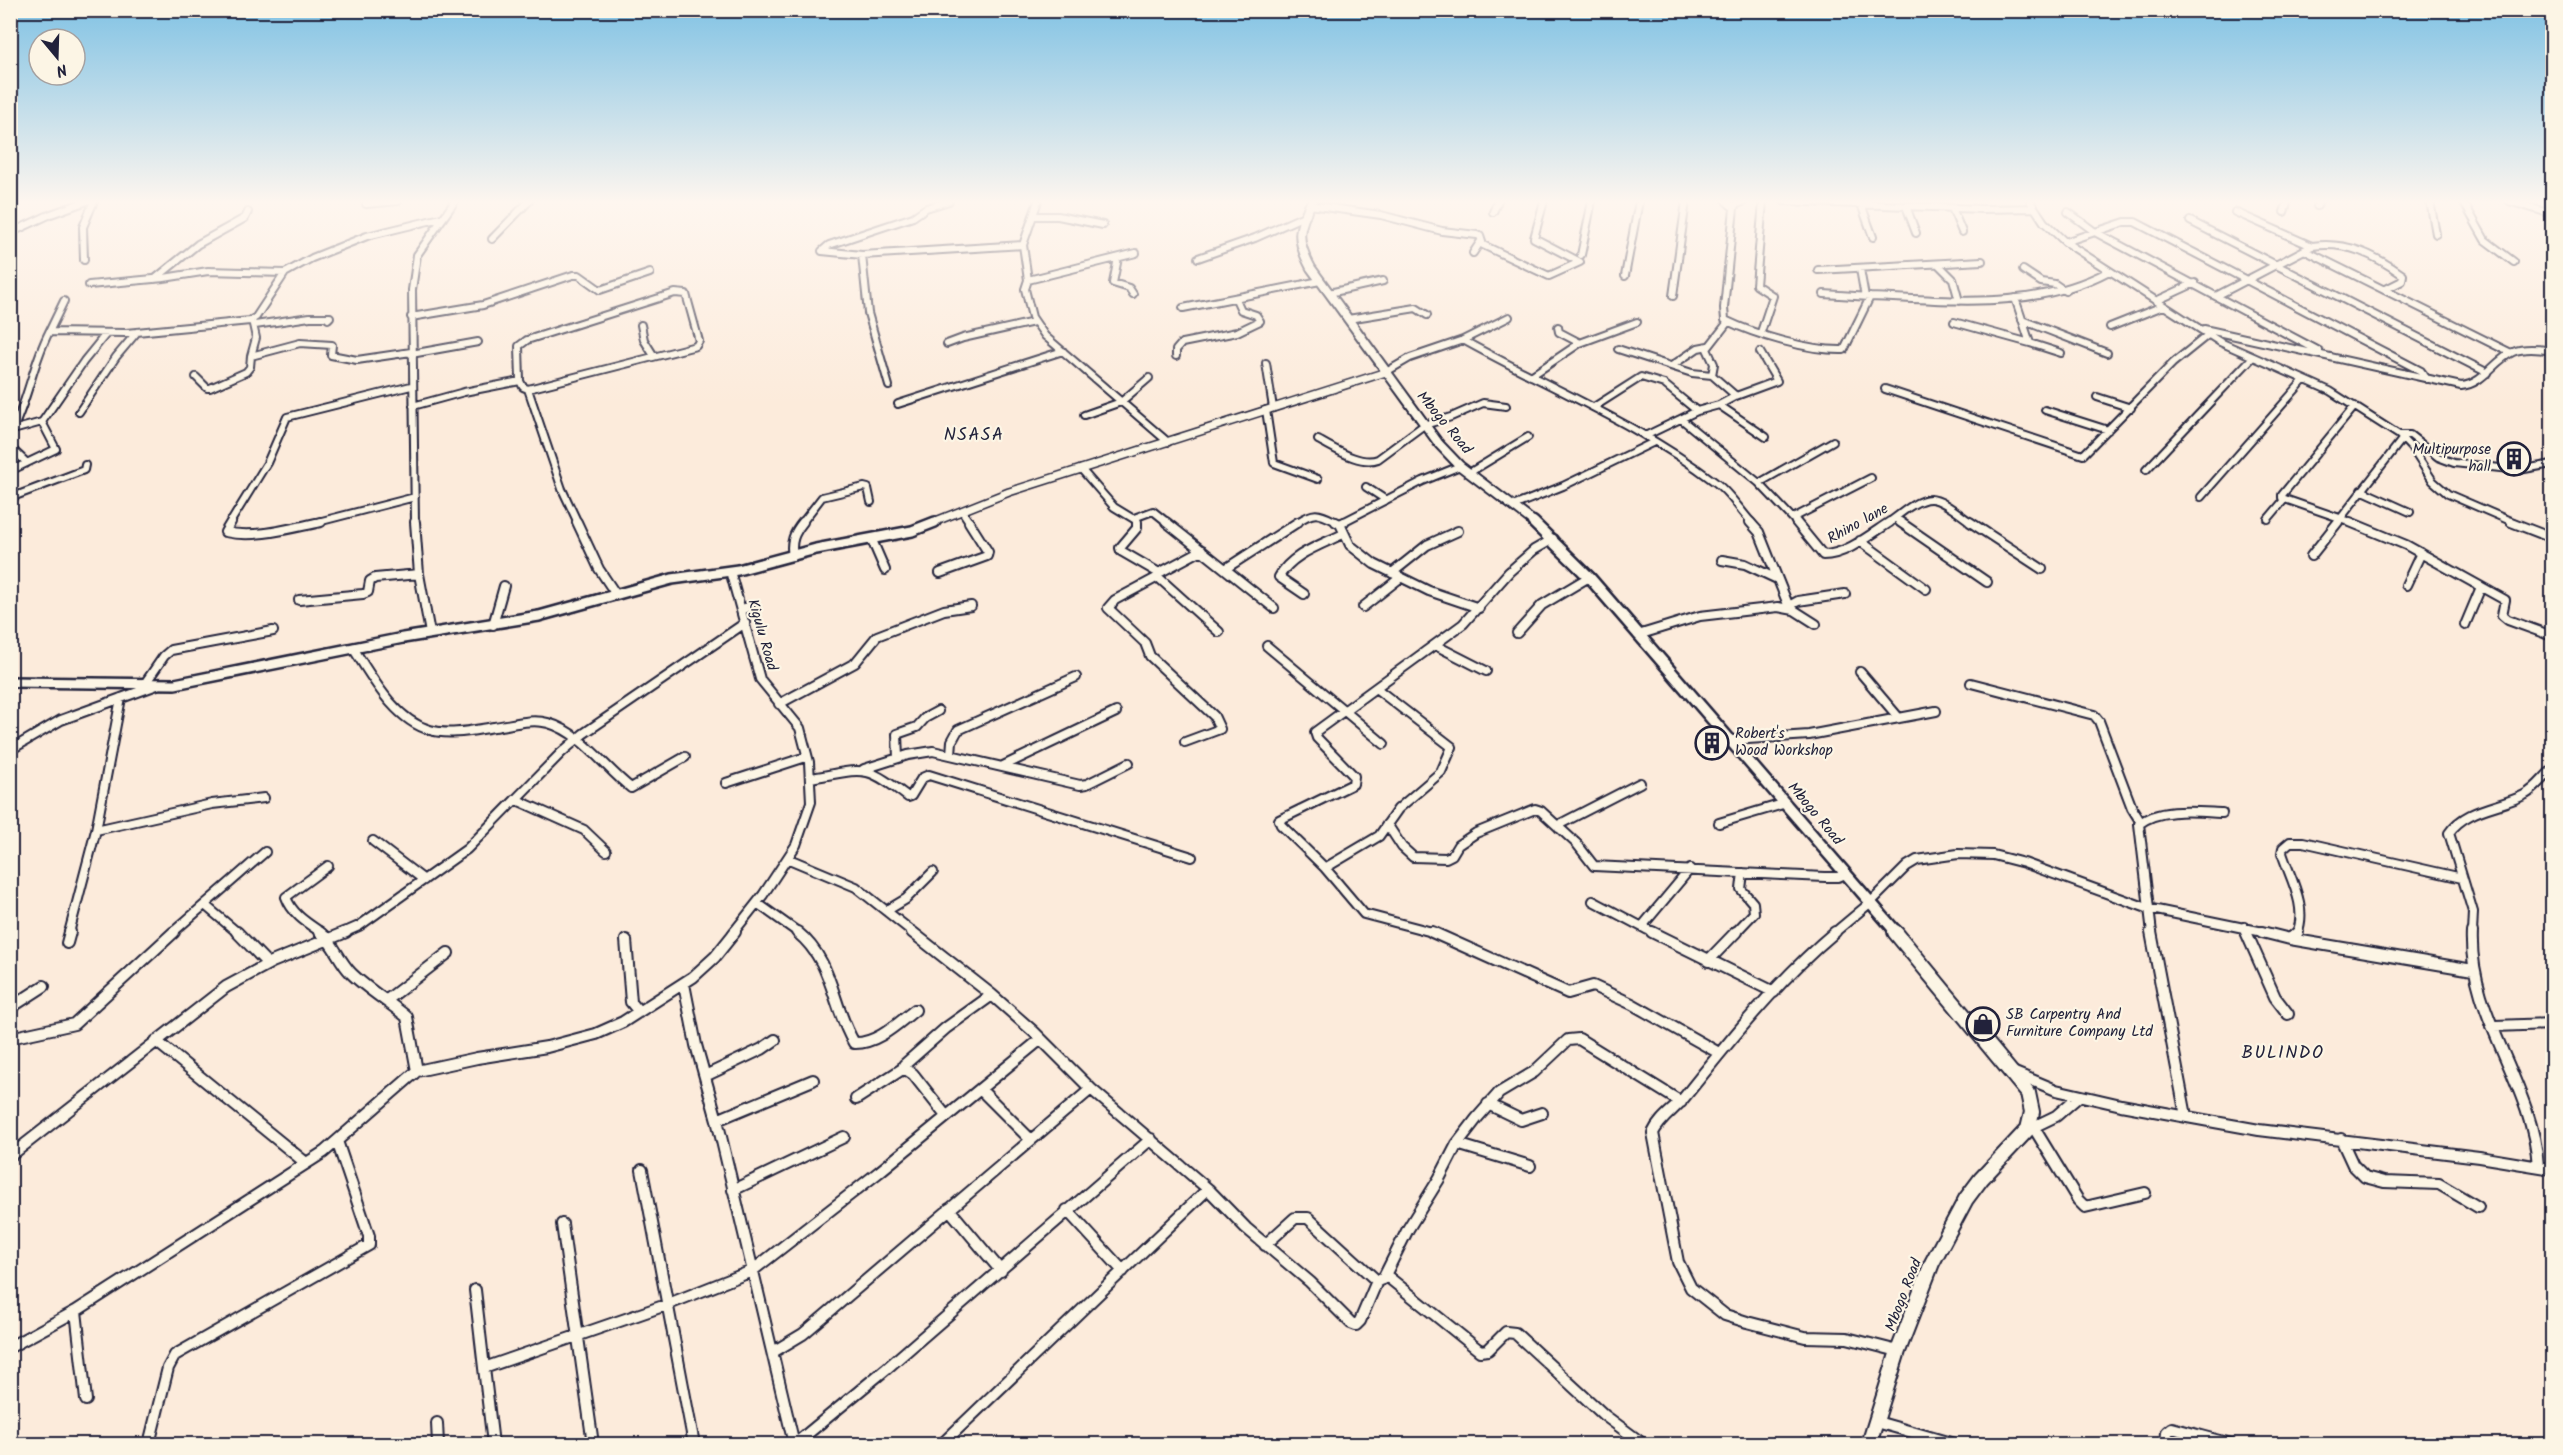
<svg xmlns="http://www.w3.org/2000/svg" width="2563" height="1455" font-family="Kalam,sans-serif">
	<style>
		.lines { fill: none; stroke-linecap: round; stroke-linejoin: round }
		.minor-far2-casing { stroke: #22223b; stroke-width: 10 }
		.minor-far1-casing { stroke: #22223b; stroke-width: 12 }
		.minor-casing { stroke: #22223b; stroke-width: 14 }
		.tertiary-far1-casing { stroke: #22223b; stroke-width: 10 }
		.tertiary-casing { stroke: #22223b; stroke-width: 14 }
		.secondary-far2-casing { stroke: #22223b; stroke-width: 12 }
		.secondary-far1-casing { stroke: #22223b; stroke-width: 15 }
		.secondary-casing { stroke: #22223b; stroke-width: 18 }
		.minor-far2 { stroke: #fcf5e5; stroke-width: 6 }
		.minor-far1 { stroke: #fcf5e5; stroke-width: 8 }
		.minor { stroke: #fcf5e5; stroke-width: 10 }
		.tertiary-far1 { stroke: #fcf5e5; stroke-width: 7 }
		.tertiary { stroke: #fcf5e5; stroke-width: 9 }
		.secondary-far2 { stroke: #fcf5e5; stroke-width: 8 }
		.secondary-far1 { stroke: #fcf5e5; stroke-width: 10 }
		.secondary { stroke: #fcf5e5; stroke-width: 14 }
		.labels { text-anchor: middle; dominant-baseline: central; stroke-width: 4.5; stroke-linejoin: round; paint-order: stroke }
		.street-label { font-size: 15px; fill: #22223b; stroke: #fcf5e5 }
		.poi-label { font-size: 15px; fill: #22223b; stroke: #fcf5e5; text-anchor: start }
		.quarter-label { font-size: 18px; letter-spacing: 1.5px; fill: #22223b; stroke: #fcf5e5 }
	</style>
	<rect width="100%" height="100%" fill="#fcebdb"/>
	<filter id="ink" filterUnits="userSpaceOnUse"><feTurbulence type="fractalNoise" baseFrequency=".0167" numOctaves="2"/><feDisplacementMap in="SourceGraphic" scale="12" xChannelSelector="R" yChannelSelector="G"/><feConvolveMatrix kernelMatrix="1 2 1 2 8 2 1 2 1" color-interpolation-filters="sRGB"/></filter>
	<g filter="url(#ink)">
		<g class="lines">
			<g class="minor-far2-casing">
				<path id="minor-far2" d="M949 201 926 208 913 217 829 245 822 251 862 255 1023 245
					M1038 201 1023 245 1028 280 1025 289 1032 317 1045 336 1168 442
					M1726 201 1734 208 1724 308 1725 320C1756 335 1809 351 1844 350L1870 297C1952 300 2034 311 2109 271
					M1784 201 1982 209 2034 208
					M2030 201 2044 222 2065 242 2220 342 2330 391 2399 435 2413 450 2433 481 2448 494 2515 523
					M2430 201 2436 234
					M2463 201 2485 240 2514 262
					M2509 201 2552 214
					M10 202 13 201
					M366 204 398 201
					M1861 204 1873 237
					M1310 205 1381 215 1442 231 1477 235 1480 236 1483 245 1549 276 1580 262 1534 238 1544 201
					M1733 206 1745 201
					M1906 206 1916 233
					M2317 206 2319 201
					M1952 208 1962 232
					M1493 212 1498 201
					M2068 212 2095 232 2319 351
					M2235 212 2312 246
					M2284 212 2288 201
					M1033 216H1058L1103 225
					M2190 221 2488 373
					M10 233 51 214 87 201
					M492 239 529 201
					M2065 242 2125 222H2135L2421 371 2427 379
					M2306 251 2511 353
					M1473 253 1481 241
					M862 255 868 313 889 386
					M1581 255 1592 201
					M1118 258 1113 283 1129 288 1133 294
					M1198 258 1255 238 1304 216
					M84 260 83 227 94 201
					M1939 265 1953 279 1959 301
					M1860 269 1865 297
					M1818 270 1982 261
					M2023 270 2041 282 2055 284 2065 291
					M1625 276 1639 201
					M155 279 198 244 245 218 248 212
					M1028 280 1136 253
					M89 285 164 278 208 271 285 273 312 258 367 236 441 218
					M675 293 686 294 699 341 696 346 528 389 523 387 520 381 519 346 527 340Z
					M1329 293 1383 281
					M1824 294 1870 297
					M2218 295 2312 246C2347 241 2375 255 2403 275L2402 281 2384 290
					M1673 296 1686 201
					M2015 298 2030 343 2061 353
					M2156 301 2195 283
					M1183 308 1320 281
					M411 317 483 305 573 275H579L600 290 650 273
					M1348 319 1416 308 1427 315
					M252 320 256 338 251 356 300 343 332 345 331 355 357 360 411 352
					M2022 320 2107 353
					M1954 322 2030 343
					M255 325 310 317H330L328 319
					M641 325 644 340 654 356
					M2110 327 2163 306
					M2204 329 2461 386C2484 384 2493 361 2513 352 2525 347 2540 349 2552 351
					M49 332 64 301
					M1761 332 1773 296 1756 285 1763 201
					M1463 340C1547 387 1638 423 1715 482 1729 492 1740 510 1752 523
					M1580 343 1637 322
					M947 344 963 338 1034 322
					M1618 349 1692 373 1712 375
					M411 354 478 342
					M1176 356V350L1182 343 1237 332 1260 321 1256 315 1241 310 1236 299
					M1266 363 1273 408
					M1673 365 1698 348 1708 346
					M1386 372 1410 358 1463 340 1509 317
					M1531 376 1580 343 1559 332 1558 327
					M196 377 207 388H210L246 372 250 367 251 356
					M528 389 562 489 578 523
					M1885 389 2083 455 2173 363 2209 334
					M1736 396 1777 381 1760 352
					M2097 397 2131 408
					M898 404 1063 351
					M1719 405 1736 396 1712 375 1714 364 1707 349 1728 322
					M413 406 464 392 520 381
					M1594 407 1641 377 1664 384 1697 411
					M1266 410 1274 463 1318 479
					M2045 410 2108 430
					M79 412 116 357 137 332
					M1084 415 1121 402 1149 378
					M1681 419 1759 483 1797 523
					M13 430 42 422
					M10 435C28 402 32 365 49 332L126 333 250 321 256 317 285 273
					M2399 435H2410L2438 457 2454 463 2519 470 2552 464
					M1645 436 1697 411 1719 405 1766 437
					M1318 440C1334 448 1360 466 1378 459L1424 425 1451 417 1483 403 1506 406
					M10 447 27 463
					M1081 469 1114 507 1137 521V523
					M2146 470 2252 358
					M10 471 56 449 42 422 84 361 106 334
					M1469 473 1528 437
					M1759 483 1833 441
					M1366 487 1386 500
					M2361 490 2410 512
					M2201 497 2304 380
					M10 498 84 470 85 465
					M1513 506 1563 486 1654 442
					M962 511 970 523
					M1134 518 1153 511 1168 523
					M1793 518 1871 478
					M1896 519 1902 523
					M2268 519 2284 500
					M230 523 267 463 287 417 411 386
					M314 523 415 497
					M415 523 412 290 417 255 455 201
					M802 523 822 497 864 487 868 488 871 502
					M1296 523C1316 510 1318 513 1339 523
					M1341 523 1423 481 1460 466
					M1888 523C1898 516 1916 499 1930 499 1943 499 1961 516 1972 523
					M2337 523 2403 438
					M2354 523 2282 498V495L2355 406"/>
			</g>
			<g class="minor-far1-casing">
				<path id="minor-far1" d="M231 522 225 532C255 539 291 528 321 522
					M415 522 419 574 430 633
					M577 522 599 569 615 593
					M1137 522V528L1120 548 1121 551 1159 573
					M1166 522 1274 608
					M1336 522 1340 524 1350 545 1374 564 1429 591 1479 608
					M1750 522 1759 532 1789 607
					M1796 522 1823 555C1846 555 1871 534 1890 522
					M1900 522 1987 582
					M1970 522 2042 569
					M2350 522 2406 545 2505 600 2502 615 2508 620 2552 636
					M2511 522 2552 538
					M1340 524 1344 522
					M872 540 885 570
					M1860 541 1926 589
					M1202 550 1159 573 1158 577 1219 632
					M793 556C790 542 794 533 803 522
					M2311 556 2338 522
					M1722 560 1745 564 1777 579
					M1225 569 1298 522
					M730 571 760 679 800 728 809 762 811 802 796 845 763 895 733 933
					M940 573 987 556 988 552 969 522
					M1392 573 1427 545 1458 531
					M1158 577 1115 600 1108 608 1145 643 1150 656 1214 716 1220 729 1185 742
					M2406 585 2421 553
					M1304 594 1279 577C1291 554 1321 545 1343 534
					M299 600 363 594 368 592 370 581 375 578 419 574
					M1789 606 1798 601 1845 594
					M1363 607 1400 578
					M741 610 750 606
					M493 625 504 586
					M2465 625 2481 587
					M1517 633 1542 605 1589 577
					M1638 635 1700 616 1778 607 1794 610 1816 624
					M1435 645 1486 671
					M1267 646 1384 744
					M353 648C372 677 394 720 430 730 450 736 474 730 494 727 511 725 531 718 548 723 581 732 605 768 631 788L685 757
					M1860 672 1899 718
					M1971 683 2094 715 2099 721 2132 808 2140 821
					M144 685 164 656 171 650 273 631
					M1377 689 1452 747 1441 772 1398 809 1379 836 1325 868 1364 914 1436 933
					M779 704 855 663 877 636 944 610 971 606
					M1732 740 1809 735 1936 711
					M10 750 61 720 157 685
					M951 754 952 741 958 730 1076 677
					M898 758 897 734 917 727 925 718 938 711
					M1003 766 1116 712
					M864 769 908 755 933 751 1080 785 1087 784 1129 763
					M811 778C864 769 864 763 908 797L911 796 922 778 929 775 1192 857
					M726 783 806 757
					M517 800 584 830 606 851
					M1719 823 1786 803
					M1387 824 1402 847 1413 857 1446 858 1452 855 1458 845 1476 833 1535 809 1541 811 1577 844 1594 866 1825 877H1838L1845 874
					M1559 828 1560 824 1640 783
					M96 830 212 804 264 798
					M373 841 424 880
					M789 859 856 887 914 933
					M1325 868 1281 825 1279 820 1353 784 1354 776 1317 738 1315 732 1463 624 1509 572 1534 550 1553 539
					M1593 901 1646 929
					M757 903 799 933
					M206 906 238 933
					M886 911 906 899 933 872
					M2244 927 2247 933
					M69 933 96 830 121 698
					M172 933 265 852
					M322 933C307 923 292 914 286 897L328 866
					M343 933 359 926 467 849 561 753 583 734 745 623
					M1655 933 1646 929 1644 924 1690 869
					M1735 933 1754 913 1753 903 1741 889 1743 873
					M1834 933 1871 902 1907 866 1917 860 1958 854 1993 855 2024 863 2147 908 2268 933
					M2152 933 2139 824C2159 807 2198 812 2222 813
					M2297 933C2308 907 2290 878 2282 853L2283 848 2290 842H2303L2462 878
					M2472 933 2473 912 2449 833C2466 808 2499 808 2524 795 2535 790 2543 778 2552 770"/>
			</g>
			<g class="minor-casing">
				<path id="minor" d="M237 932 268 964
					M319 932C334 942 338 960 351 973 367 989 389 1002 407 1017L417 1071
					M797 932C834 962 831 1004 854 1043 877 1044 898 1023 915 1010
					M912 932 992 995 1034 1032 1091 1089 1208 1189 1246 1228 1310 1282 1351 1323 1356 1325 1360 1321 1377 1281 1388 1277 1480 1351 1488 1350 1506 1332 1515 1333 1604 1415 1643 1444
					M1432 932 1568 993 1593 986 1632 1004 1719 1053
					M1652 932 1774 992
					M1835 932C1778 980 1730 1040 1683 1099 1673 1111 1660 1118 1653 1133L1678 1262 1691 1288 1725 1315 1747 1322 1805 1337 1847 1338 1898 1351
					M2151 932 2186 1116
					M2246 932 2275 997 2288 1014
					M2262 932 2290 939 2298 932
					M2472 932C2468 1015 2533 1083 2538 1166
					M2290 939 2473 970
					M626 940 631 1002 639 1012
					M67 943 70 932
					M1708 961 1736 932
					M684 984 696 1045 717 1120 794 1444
					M387 1000 448 953
					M10 1008 44 986
					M2495 1026 2552 1024
					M10 1038 74 1024 174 932
					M156 1041 306 1163
					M2015 1073 2056 1090 2121 1105 2259 1130 2479 1157 2552 1169
					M705 1076 762 1049 775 1040
					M980 1089 1030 1139
					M856 1099 904 1068
					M1488 1104 1521 1120 1542 1113
					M946 1116 913 1074 904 1068V1065L946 1028 992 995
					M717 1120 813 1080
					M2034 1128 2078 1200 2085 1207 2145 1193
					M2029 1129 2056 1116 2078 1097
					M2341 1139 2353 1165 2365 1177 2384 1182 2439 1184 2478 1207
					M1457 1144 1530 1166
					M10 1156 226 987 272 962 346 932
					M642 1170 694 1444
					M733 1190 844 1137
					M949 1209 1001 1271
					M1067 1210 1123 1271
					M562 1224 593 1444
					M1265 1245 1295 1218H1308L1377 1281
					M1384 1277 1408 1229 1439 1179 1457 1144 1477 1118 1499 1093 1534 1072 1568 1040 1579 1039 1681 1102
					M475 1290 484 1368
					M76 1311 86 1400
					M10 1347 76 1311 324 1152 417 1071 477 1058 547 1047 596 1034 623 1022 693 977 715 957 735 932
					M773 1352 803 1334 1091 1089
					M1877 1422 1954 1444
					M437 1423 438 1444
					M149 1444 168 1368 175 1355 369 1245V1236L337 1141
					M493 1444 484 1368 666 1305 752 1271 879 1172 1041 1039
					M795 1444 886 1369 1151 1139
					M942 1444 1208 1189
					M2166 1444 2167 1432 2172 1428 2231 1444"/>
			</g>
			<g class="tertiary-far1-casing">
				<path id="tertiary-far1" d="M931 523 1009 492 1386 372"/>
			</g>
			<g class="tertiary-casing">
				<path id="tertiary" d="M10 682 175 684 403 638 539 616 672 579 738 570 816 549 912 531 935 522"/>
			</g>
			<g class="secondary-far2-casing">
				<path id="secondary-far2" d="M1312 201C1297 229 1296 240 1311 268L1439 444 1460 466 1535 523"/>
			</g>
			<g class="secondary-far1-casing">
				<path id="secondary-far1" d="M1533 522 1589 577 1897 933"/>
			</g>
			<g class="secondary-casing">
				<path id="secondary" d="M1869 1444 1898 1351 1932 1263 1966 1199 1981 1179 2028 1129 2032 1112 2028 1093 1895 932"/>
			</g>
			<use href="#minor-far2" class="minor-far2"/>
			<use href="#minor-far1" class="minor-far1"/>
			<use href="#minor" class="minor"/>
			<use href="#tertiary-far1" class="tertiary-far1"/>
			<use href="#tertiary" class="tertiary"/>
			<use href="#secondary-far2" class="secondary-far2"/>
			<use href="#secondary-far1" class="secondary-far1"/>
			<use href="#secondary" class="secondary"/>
		</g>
	</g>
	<linearGradient id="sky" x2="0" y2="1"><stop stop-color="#80c2e4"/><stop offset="0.5" stop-color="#fef6ef"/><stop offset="1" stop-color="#fef6ef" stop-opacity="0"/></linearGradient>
	<rect width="2563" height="404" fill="url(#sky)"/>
	<defs>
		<g id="building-ring" transform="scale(1.725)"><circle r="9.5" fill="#fcf5e5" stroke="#22223b" stroke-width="1.5"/><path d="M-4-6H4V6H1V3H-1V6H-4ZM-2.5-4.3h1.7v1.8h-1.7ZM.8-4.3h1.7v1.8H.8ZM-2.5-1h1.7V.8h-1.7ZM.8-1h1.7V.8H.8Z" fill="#22223b"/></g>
		<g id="shop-ring" transform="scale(1.725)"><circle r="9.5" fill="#fcf5e5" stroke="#22223b" stroke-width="1.5"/><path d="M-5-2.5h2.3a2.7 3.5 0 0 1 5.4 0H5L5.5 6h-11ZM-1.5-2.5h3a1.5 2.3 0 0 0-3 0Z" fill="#22223b"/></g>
	</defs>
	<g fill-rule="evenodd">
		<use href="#building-ring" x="2514" y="459"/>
		<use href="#building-ring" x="1712" y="743"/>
		<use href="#shop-ring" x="1983" y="1024"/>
	</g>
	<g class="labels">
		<g class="street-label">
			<text transform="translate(1444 423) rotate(50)">Mbogo Road</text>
			<text transform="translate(1858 524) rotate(-29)">Rhino lane</text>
			<text transform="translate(762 635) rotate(74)">Kigulu Road</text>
			<text transform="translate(1815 814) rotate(50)">Mbogo Road</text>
			<text transform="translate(1904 1295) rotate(-69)">Mbogo Road</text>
		</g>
		<g class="poi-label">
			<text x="2491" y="450" text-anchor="end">Multipurpose<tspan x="2491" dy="17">hall</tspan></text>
			<text x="1735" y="734">Robert's<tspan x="1735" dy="17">Wood Workshop</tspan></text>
			<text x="2006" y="1015">SB Carpentry And<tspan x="2006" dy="17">Furniture Company Ltd</tspan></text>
		</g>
		<g class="quarter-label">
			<text x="974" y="435">NSASA</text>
			<text x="2283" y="1053">BULINDO</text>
		</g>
	</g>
	<rect width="2563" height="1455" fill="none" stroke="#fcf5e5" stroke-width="36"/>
	<rect x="18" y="18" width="2527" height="1419" fill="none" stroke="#22223b" stroke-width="2" filter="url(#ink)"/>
	<g transform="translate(57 57) rotate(161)"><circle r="28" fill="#fcf5e5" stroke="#a5a1a1" stroke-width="1.5"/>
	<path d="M0-4.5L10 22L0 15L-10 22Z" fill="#22223b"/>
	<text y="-9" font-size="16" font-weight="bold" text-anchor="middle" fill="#22223b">N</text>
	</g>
</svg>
